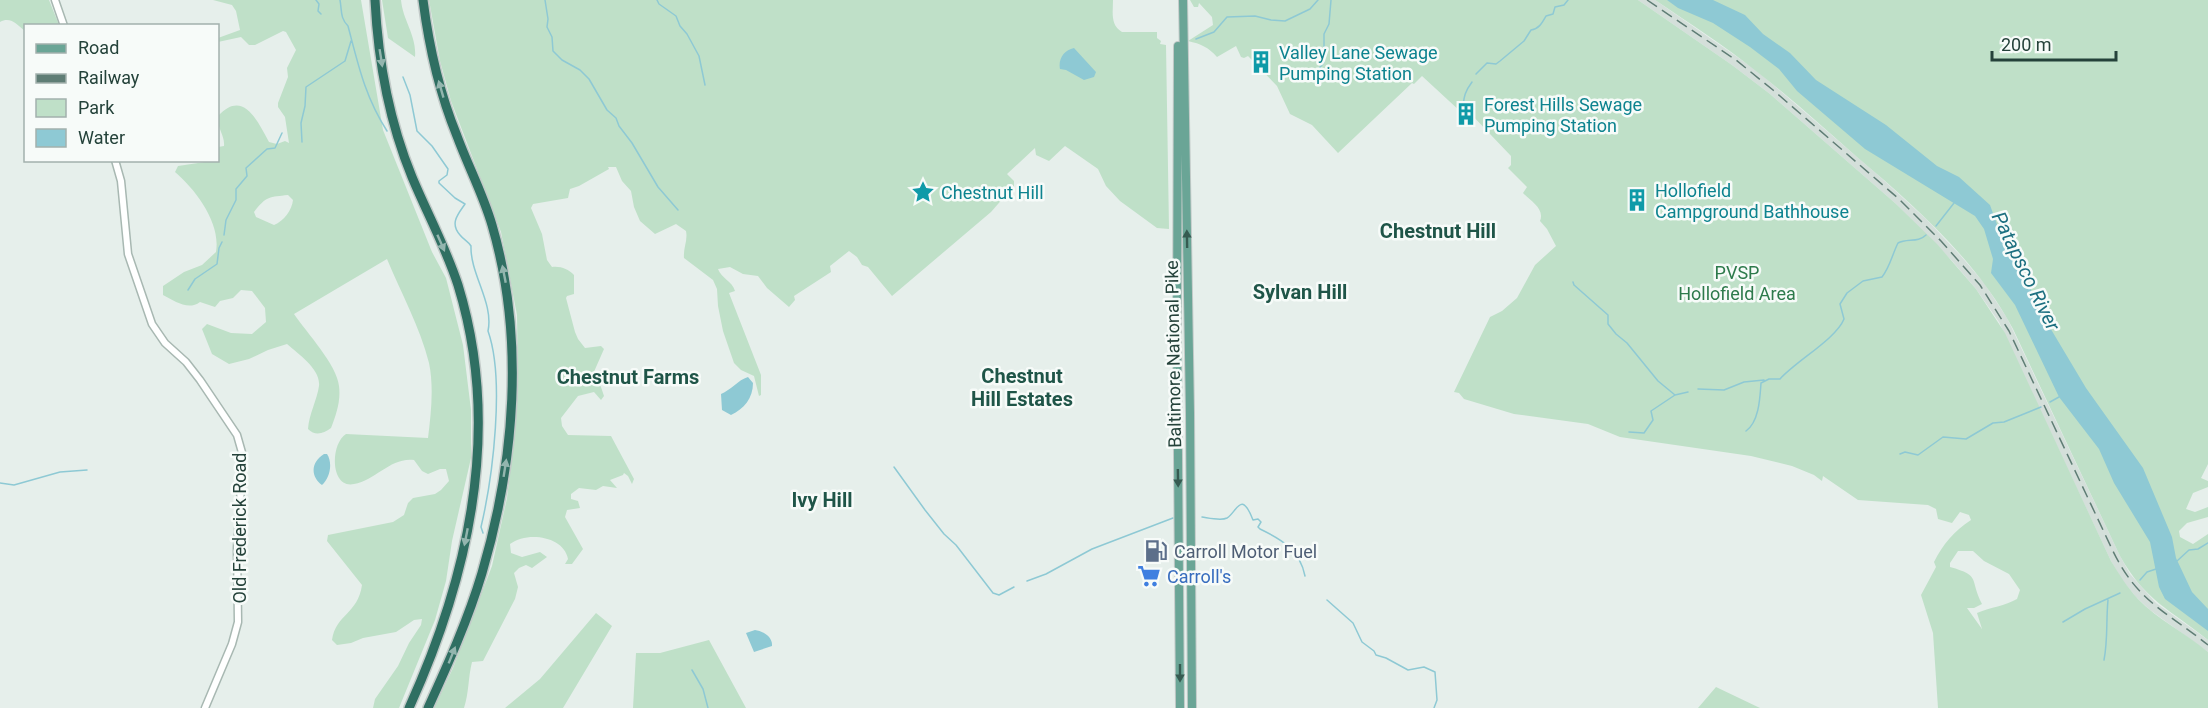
<svg xmlns="http://www.w3.org/2000/svg" width="2208" height="708" font-family="Roboto,sans-serif">
	<style>
		.built { fill: #d4dfda }
		.green { fill: #bfe0c8; fill-rule: evenodd }
		.water { fill: #8ec9d4 }
		.lines { fill: none; stroke-linecap: round; stroke-linejoin: round }
		.stream { stroke: #8ec9d4; stroke-width: 1.5 }
		.minor-casing { stroke: #a8b8b2; stroke-width: 9 }
		.major-casing { stroke: #c2cac8; stroke-width: 10 }
		.highway-casing { stroke: #c2cac8; stroke-width: 12 }
		.minor { stroke: #fff; stroke-width: 6 }
		.major { stroke: #6aa596; stroke-width: 8 }
		.highway { stroke: #2f6f62; stroke-width: 9 }
		.rail { stroke: #5f7d75; stroke-width: 1.5; stroke-dasharray: 12 6; stroke-linecap: butt }
		.oneway { fill: #93b5ae }
		.oneway2 { fill: #365b51 }
		.labels { text-anchor: middle; dominant-baseline: central; stroke-width: 5; stroke-linejoin: round; paint-order: stroke }
		.culture-label { font-size: 18px; fill: #0d838f; stroke: #f7fbf9; text-anchor: start }
		.park-label { font-size: 18px; fill: #2d7a4b; stroke: #f7fbf9 }
		.street-label { font-size: 18px; fill: #24423a; stroke: #f7fbf9 }
		.service-label { font-size: 18px; fill: #4e5e75; stroke: #f7fbf9; text-anchor: start }
		.shop-label { font-size: 18px; fill: #366cbe; stroke: #f7fbf9; text-anchor: start }
		.neighbourhood-label { font-size: 20px; font-weight: bold; fill: #1f5548; stroke: #f7fbf9 }
		.water-label { font-size: 20px; font-style: italic; fill: #1c6f80; stroke: #f7fbf9 }
	</style>
	<rect width="100%" height="100%" fill="#e6efeb"/>
	<path class="built" d="M1638 0H1655L1756 70 1878 175 1926 219 1960 255 1984 283 2007 318 2120 556 2130 574 2156 603 2208 640V652L2150 610 2136 597 2122 580 2111 561 1999 322 1976 289 1953 262 1895 203 1770 94 1732 65Z"/>
	<path class="green" d="M0 0H49L59 25 26 26 25 31C17 25 11 16 0 22Z
		M213 0H361L383 130 432 252 446 278 463 345 471 410V458L452 541 446 581 435 620 399 708H373L375 699 398 666 409 643 421 625 422 619 414 620 396 632 363 638 351 643 337 645 332 640C336 614 358 614 362 585L327 541 328 535 393 522 404 515 408 503 413 498 435 494 441 490 449 481 446 469H440L428 474 422 471 414 460C391 457 376 480 354 484 330 489 330 444 346 434L428 438C431 414 434 387 429 363 420 327 401 293 387 259L294 314C307 333 337 365 339 386 341 401 336 415 331 428 323 434 315 436 308 429 309 414 317 400 319 386 321 369 298 354 287 344L268 350 249 359 229 364 212 354 202 329 207 324 231 333 252 334 266 322 265 308 252 291 241 290 233 298 220 301 215 307 200 302C188 311 175 301 163 295V286L184 272 202 265 216 252C221 223 196 190 175 172L178 166 218 160V147L224 146C225 135 217 129 218 116 243 89 257 120 269 142L277 144 285 141 289 143 285 117 278 107V103L288 77 287 68 296 50 286 32 283 31 255 45H249L241 37 218 42V38L240 30 236 11 232 5ZM288 195 293 200C292 210 284 221 274 225L256 217 254 212C266 196 270 197 288 195Z
		M382 0H401C403 21 417 36 415 57L388 38Z
		M429 0H1113C1113 12 1110 25 1122 32H1157V38L1161 41 1160 44 1166 45 1169 229 1157 228 1120 201 1106 186 1098 169 1065 146 1049 161 1036 155 1035 148 1007 174 1014 181V186L1003 190 992 189 989 192 995 196H1005L991 212 892 296 868 267 862 265 857 257 849 251 830 266 831 272 794 296 795 300 789 307 767 288 758 276 743 274 730 267 718 269C721 278 732 281 735 291L729 293 761 375V395L759 396 754 376 741 370 734 363 723 331 718 306 717 289 713 280 684 258C683 248 688 241 686 231L676 224 655 234 640 221 634 207 631 191 622 181 616 167H608L609 169 579 186 570 189 568 198 533 204 531 208 542 234 547 260 552 267C561 266 568 269 574 275V294L567 296 566 298 575 332 578 339 585 348 601 346 604 349 593 374 601 387 604 396 601 400 594 392 578 396 561 418 562 426 568 435 611 436 634 479 632 484 628 476 624 473 623 475 610 480 617 488 603 486 596 490 579 488 571 494V499L578 501 580 508 567 510 565 517 583 549 572 564H565L568 559C564 536 527 531 510 544L511 553 522 557 540 552 547 557 532 568 526 565 519 568 514 573 518 587 515 599 483 661 472 662C468 678 469 693 464 708H434L453 668 492 566 507 498 515 431 518 382 517 315 501 232 451 101 440 61Z
		M1190 0H1638L1732 65 1770 94 1895 203 1937 244 1976 289 2005 333 2111 561C2119 574 2127 587 2138 599 2158 620 2186 633 2208 652V708H1938L1933 633 1921 595 1936 567 1934 562C1943 544 1954 531 1971 520L1969 515 1960 512 1952 523 1938 519 1936 509 1928 505 1858 500 1823 476 1822 481 1814 475 1792 466 1751 456 1620 437 1588 424 1514 414 1464 399 1459 393 1454 392 1490 317 1502 311 1517 298 1535 265 1556 246 1547 229 1540 221C1545 209 1531 201 1523 193L1527 187 1508 168 1511 165V156L1469 112H1461L1422 76 1414 84 1412 83 1338 153 1312 125 1290 114 1277 86 1248 56 1244 58 1241 57 1236 46 1217 57C1208 47 1201 44 1188 41L1213 25 1212 17 1199 3 1198 7H1194ZM1958 551H1973L1984 561 2009 574 2020 590 2017 599C2005 606 1991 607 1977 613L1982 629 1967 608H1974L1982 604C1969 579 1982 576 1950 567V563Z
		M1655 0H2208V464L2201 478 2208 481V487L2193 493 2186 509 2195 512 2208 507V517L2187 523 2179 531 2180 537 2193 544 2208 534V640C2170 609 2146 602 2120 556L2013 329C1977 261 1915 206 1857 157 1824 128 1791 98 1756 71 1724 45 1689 23 1655 0Z
		M596 613 612 626 563 708H505L540 679Z
		M709 640 746 708H633L636 653H660Z
		M1716 687 1760 708H1698Z"/>
	<path class="water" d="M1667 0H1713L1745 15 1763 34 1790 53 1816 80 1886 125 1937 166 1959 177 1990 205 2007 252 2018 265 2052 331 2086 388 2143 468 2172 537 2176 558 2192 592 2208 609V631L2165 599 2159 587 2150 542 2114 483 2099 449 2059 397 2015 305 1991 273 1993 259 1984 229 1975 216 1865 149 1797 91 1779 69 1750 47 1713 23 1678 8Z
		M1074 48 1096 72 1094 77 1084 80 1066 70 1060 69C1058 59 1064 50 1074 48Z
		M748 377 753 383C753 398 744 409 731 415L722 410 721 394C731 390 738 380 748 377Z
		M324 454H327C333 463 330 478 322 485 310 476 311 462 324 454Z
		M755 630C763 631 773 637 772 646L754 652 746 633Z"/>
	<g class="lines">
		<path class="stream" d="M316 0 319 4 318 11 321 14
			M340 0C342 11 340 18 348 26 358 64 365 97 387 131
			M545 0 548 19 547 27 552 37 553 51 562 60 580 70 589 79 607 110 616 118 619 126 632 143 658 187 678 210
			M657 0 659 4 676 16 680 26 687 34 699 56 705 85
			M1196 39 1214 32 1227 17 1255 16 1271 20 1285 21 1310 9 1318 0
			M1476 74 1487 63 1496 64 1500 61 1524 41 1531 30C1539 29 1542 23 1546 16L1553 14 1555 7 1564 5 1568 0
			M1317 75 1318 70 1324 62V34L1329 24 1331 0
			M403 77 410 95 417 131 432 146 448 169 447 175 439 181V183L455 198 465 204C459 213 449 223 460 235 464 240 468 241 471 246 470 274 494 303 488 331 505 379 493 476 481 527L483 533
			M1460 117C1466 103 1460 98 1472 82
			M302 142 301 123 305 106 306 87 345 61 351 41
			M1936 226 1954 203
			M224 235 226 220 236 200V189L247 176 246 168 267 149 275 148 282 133
			M1573 282 1574 285 1608 315V324L1616 334 1627 343 1658 381 1675 395
			M188 290 195 279 217 264 219 248 222 242
			M1698 389 1724 390 1744 382 1764 380
			M2050 402 2059 397
			M1746 431C1759 422 1760 398 1761 383L1769 379H1780C1796 361 1836 339 1844 319L1840 304 1847 293 1863 281 1882 277C1890 267 1892 255 1898 243 1907 238 1918 243 1926 235
			M1629 432 1644 433 1653 420 1651 411 1675 395 1688 392
			M1900 454 1905 452 1918 455 1943 437 1966 439 1993 423 2004 422 2041 407
			M894 467 925 510 944 534 956 545 993 593 999 595 1014 587
			M0 483 14 485 60 472 87 470
			M1202 517C1209 518 1221 521 1227 518 1237 512 1241 489 1253 520L1258 519 1261 522 1258 527 1260 529C1281 539 1300 550 1305 576
			M2177 561 2189 550 2198 549 2208 543
			M2140 580 2147 572 2156 569
			M1027 581 1046 574 1092 549 1173 518
			M1327 600 1353 623 1362 642 1374 651 1376 655 1386 658 1408 670 1424 667 1435 672 1437 700 1434 708
			M2063 622 2085 609 2120 593
			M2104 660C2108 640 2106 620 2108 600
			M692 670 703 689 708 708"/>
		<g class="minor-casing">
			<path id="minor" d="M55 0 64 26
				M115 160 121 181 128 254 152 324 165 343 186 362 200 380 237 435 243 456 237 548 238 622 232 644 205 708"/>
		</g>
		<g class="major-casing">
			<path id="major" d="M1183 0 1190 413 1192 708
				M1178 46 1177 329 1180 708"/>
		</g>
		<g class="highway-casing">
			<path id="highway" d="M375 0C378 60 389 121 412 177 427 213 446 248 458 285 502 428 469 576 409 708
				M423 0C429 47 439 92 457 136 468 166 483 194 492 225 525 338 515 461 482 573 468 620 448 664 428 708"/>
		</g>
		<use href="#minor" class="minor"/>
		<use href="#major" class="major"/>
		<use href="#highway" class="highway"/>
		<path class="rail" d="M1647 0 1736 60 1773 90 1899 199 1941 241 1980 285 2009 331 2112 549C2137 602 2166 611 2208 645"/>
	</g>
	<defs><path id="oneway-solid" d="M-6-.8H1V-3.2L6.5 0L1 3.2V.8H-6Z" transform="scale(1.5)"/></defs>
	<g class="oneway">
		<use href="#oneway-solid" transform="translate(381 58) rotate(81)"/>
		<use href="#oneway-solid" transform="translate(441 89) rotate(-106)"/>
		<use href="#oneway-solid" transform="translate(441 243) rotate(66)"/>
		<use href="#oneway-solid" transform="translate(504 274) rotate(-101)"/>
		<use href="#oneway-solid" transform="translate(505 468) rotate(-81)"/>
		<use href="#oneway-solid" transform="translate(466 537) rotate(101)"/>
		<use href="#oneway-solid" transform="translate(452 655) rotate(-68)"/>
	</g>
	<g class="oneway2">
		<use href="#oneway-solid" transform="translate(1187 239) rotate(-91)"/>
		<use href="#oneway-solid" transform="translate(1178 478) rotate(89)"/>
		<use href="#oneway-solid" transform="translate(1180 673) rotate(90)"/>
	</g>
	<defs>
		<g id="building-bare" transform="scale(1.8)"><path d="M-4-6H4V6H1V3H-1V6H-4ZM-2.5-4.3h1.7v1.8h-1.7ZM.8-4.3h1.7v1.8H.8ZM-2.5-1h1.7V.8h-1.7ZM.8-1h1.7V.8H.8Z" fill="#0f9aa8" stroke="#f7fbf9" stroke-width="2.5" paint-order="stroke"/></g>
		<g id="sight-bare" transform="scale(1.8)"><path d="M0-6L1.8-2.2L6-1.7L2.9 1.2L3.7 5.4L0 3.3L-3.7 5.4L-2.9 1.2L-6-1.7L-1.8-2.2Z" fill="#0f9aa8" stroke="#f7fbf9" stroke-width="2.5" paint-order="stroke"/></g>
		<g id="fuel-bare" transform="scale(1.8)"><path d="M-5.5-6h7V0h2V4h1.3V-2.5L3-4.5l.8-.8L6-3V5H2.5V1h-1V6h-7ZM-4.2-4.7v3.2H.2V-4.7Z" fill="#5c6f8a" stroke="#f7fbf9" stroke-width="2.5" paint-order="stroke"/></g>
		<g id="supermarket-bare" transform="scale(1.8)"><path d="M-6-5.5h2.5l.6 2H6L4.5 2H-2.5L-4.4-4H-6ZM-1.5 3.2a1.3 1.3 0 1 0 .1 0ZM3 3.2a1.3 1.3 0 1 0 .1 0Z" fill="#3f7fe0" stroke="#f7fbf9" stroke-width="2.5" paint-order="stroke"/></g>
	</defs>
	<g fill-rule="evenodd">
		<use href="#building-bare" x="1261" y="62"/>
		<use href="#building-bare" x="1466" y="114"/>
		<use href="#sight-bare" x="923" y="192"/>
		<use href="#building-bare" x="1637" y="200"/>
		<use href="#fuel-bare" x="1156" y="551"/>
		<use href="#supermarket-bare" x="1149" y="576"/>
	</g>
	<g class="labels">
		<g class="culture-label">
			<text x="1279" y="52">Valley Lane Sewage<tspan x="1279" dy="21">Pumping Station</tspan></text>
			<text x="1484" y="104">Forest Hills Sewage<tspan x="1484" dy="21">Pumping Station</tspan></text>
			<text x="1655" y="190">Hollofield<tspan x="1655" dy="21">Campground Bathhouse</tspan></text>
			<text x="941" y="192">Chestnut Hill</text>
		</g>
		<g class="park-label">
			<text x="1737" y="272">PVSP<tspan x="1737" dy="21">Hollofield Area</tspan></text>
		</g>
		<g class="street-label">
			<text transform="translate(1173 354) rotate(-91)">Baltimore National Pike</text>
			<text transform="translate(239 528) rotate(-90)">Old Frederick Road</text>
		</g>
		<g class="service-label">
			<text x="1174" y="551">Carroll Motor Fuel</text>
		</g>
		<g class="shop-label">
			<text x="1167" y="576">Carroll's</text>
		</g>
		<g class="neighbourhood-label">
			<text x="1438" y="231">Chestnut Hill</text>
			<text x="1300" y="292">Sylvan Hill</text>
			<text x="1022" y="376">Chestnut<tspan x="1022" dy="23">Hill Estates</tspan></text>
			<text x="628" y="377">Chestnut Farms</text>
			<text x="822" y="500">Ivy Hill</text>
		</g>
		<g class="water-label">
			<text transform="translate(2026 271) rotate(64)">Patapsco River</text>
		</g>
	</g>
	<rect x="24" y="24" width="195" height="138" fill="#f7fbf9" stroke="#a3b1ad" stroke-width="1.5"/>
	<rect x="36" y="44" width="30" height="9" fill="#6aa596" stroke="#a3b1ad" stroke-width="1.5"/>
	<text x="78" y="54" font-size="18" fill="#24423a">Road</text>
	<rect x="36" y="74" width="30" height="9" fill="#5f7d75" stroke="#a3b1ad" stroke-width="1.5"/>
	<text x="78" y="84" font-size="18" fill="#24423a">Railway</text>
	<rect x="36" y="99" width="30" height="18" fill="#bfe0c8" stroke="#a3b1ad" stroke-width="1.5"/>
	<text x="78" y="114" font-size="18" fill="#24423a">Park</text>
	<rect x="36" y="129" width="30" height="18" fill="#8ec9d4" stroke="#a3b1ad" stroke-width="1.5"/>
	<text x="78" y="144" font-size="18" fill="#24423a">Water</text>
	<path d="M1992 51v9h124v-9" fill="none" stroke="#24423a" stroke-width="3"/>
	<text x="2001" y="51" font-size="18" fill="#24423a" stroke="#f7fbf9" stroke-width="4.5" paint-order="stroke">200 m</text>
</svg>
